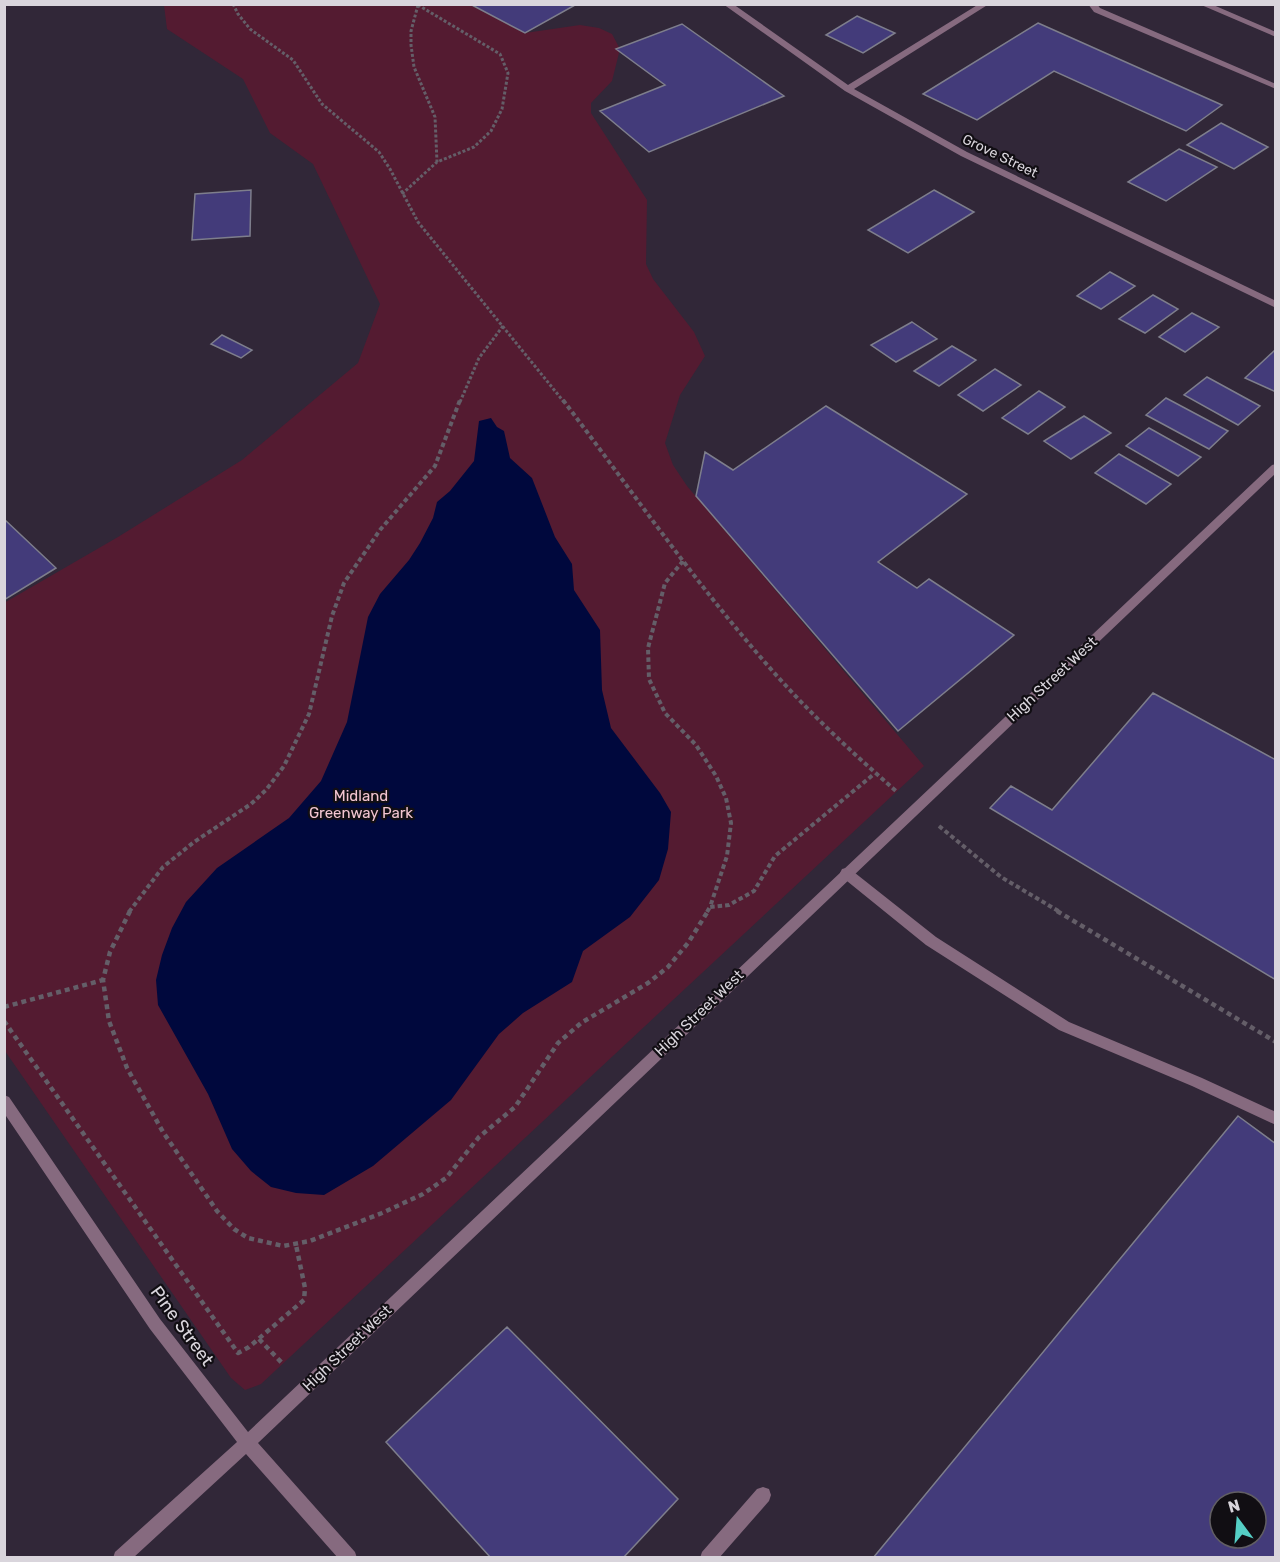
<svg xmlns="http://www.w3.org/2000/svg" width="1280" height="1562" font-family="Rubik,sans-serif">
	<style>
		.built { fill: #312738; fill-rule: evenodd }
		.green { fill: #541b31 }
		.water { fill: #00083d }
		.building { fill: #433b7a; stroke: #7e7e8c; stroke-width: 1.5; fill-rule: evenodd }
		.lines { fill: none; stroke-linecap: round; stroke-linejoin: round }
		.path-far2 { stroke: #645e68; stroke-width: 3; stroke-dasharray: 3 2; stroke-linecap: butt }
		.path-far1 { stroke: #645e68; stroke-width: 4; stroke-dasharray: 4.5 3; stroke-linecap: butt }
		.path { stroke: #645e68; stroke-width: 4.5; stroke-dasharray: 5 4; stroke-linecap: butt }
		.lane { fill: #866a7f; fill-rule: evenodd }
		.street { fill: #866a7f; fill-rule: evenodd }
		.labels { text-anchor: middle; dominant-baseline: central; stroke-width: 4.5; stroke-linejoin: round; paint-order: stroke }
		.far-street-label { font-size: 14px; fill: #d9d5dc; stroke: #110e13 }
		.street-label { font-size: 15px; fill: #d9d5dc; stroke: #110e13 }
		.park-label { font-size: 15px; fill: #f2c5d1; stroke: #110e13 }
		.near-street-label { font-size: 18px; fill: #d9d5dc; stroke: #110e13 }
	</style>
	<rect width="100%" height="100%" fill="#29232e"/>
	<path class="built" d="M5 5H1275V1557L5 1558ZM1220 1502H1256V1538H1220Z"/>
	<path class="green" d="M164 5H470L525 33 580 25 599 28 612 34 620 49 612 81 591 103V113L647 200 646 264 653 279 694 332 705 356 680 395 665 443 673 465 687 486 924 766 261 1384 245 1390 231 1378 5 1051 4 603 118 537 242 460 358 363 380 304 313 164 270 133 243 79 167 29Z"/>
	<path class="water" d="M491 418 497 427 504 431 510 458 532 478 555 537 572 564 574 590 600 630 602 690 611 728 660 793 671 812 668 849 659 880 630 917 583 951 572 982 523 1013 499 1034 451 1100 373 1166 324 1195 296 1193 271 1187 251 1171 232 1149 208 1094 158 1005 156 980 162 955 172 928 186 902 217 868 289 818 321 781 347 722 368 617 380 594 409 560 420 543 433 518 437 502 450 491 474 461 479 421Z"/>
	<path class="building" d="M470 4H577L525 33Z
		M857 16 895 33 863 53 826 35Z
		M1038 23 1222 105 1186 131 1054 71 977 120 923 94Z
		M682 24 784 96 649 152 600 111 665 85 616 49Z
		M1221 123 1268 147 1234 169 1187 145Z
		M1179 149 1217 167 1166 201 1128 182Z
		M251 190 250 236 192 240 195 194Z
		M934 190 974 212 908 253 868 230Z
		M1110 272 1135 286 1101 309 1077 296Z
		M1153 295 1178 309 1145 333 1119 319Z
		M1192 313 1219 327 1185 352 1159 337Z
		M912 322 937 339 896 362 871 345Z
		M222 335 252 350 241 358 211 344Z
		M952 346 976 360 939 386 914 371Z
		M1275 350H1276V392L1245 378Z
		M995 369 1021 385 983 411 958 395Z
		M1207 377 1260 406 1238 425 1184 395Z
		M1039 391 1065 407 1028 434 1002 418Z
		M1166 398 1228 431 1209 449 1146 415Z
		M826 406 967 494 878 562 917 588 929 579 1014 635 898 731 696 496 705 452 733 470Z
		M1084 416 1111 433 1071 459 1044 441Z
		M1149 428 1201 457 1178 476 1126 446Z
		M1119 454 1171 484 1146 504 1095 473Z
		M4 519 56 568 4 600Z
		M1153 693 1276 760V980L990 808 1011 786 1052 810Z
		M1238 1116 1276 1144V1558H873ZM1220 1502H1256V1538H1220Z
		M507 1327 678 1499 623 1558H491L386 1442Z"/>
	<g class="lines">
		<path class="path-far2" d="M233 4 238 14 250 29 293 60 322 104 379 152 390 169 418 222 564 402
			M418 5 500 54 508 73 502 109 491 131 474 147 437 162 435 117 414 67 411 45V31Z
			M402 194 437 162
			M460 402 479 358 503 326"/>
		<path class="path-far1" d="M563 400C629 487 691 577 763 660 804 708 849 750 896 791
			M683 561 665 583 648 648 649 679 665 713 696 745 716 776 726 798 731 823 727 856 710 907 729 905 754 891 775 856 874 774
			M939 826 1001 877 1060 912
			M129 912 163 867 194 842 251 804 266 790 284 766 309 714 332 616 344 583 380 530 435 466 460 400
			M707 912 710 907"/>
		<path class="path" d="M130 911 110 952 103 980 109 1021 127 1068 163 1132 217 1211 234 1229 248 1238 283 1246 310 1241 382 1213 423 1194 446 1178 479 1137 515 1107 558 1043 581 1023 648 983 668 967 688 943 708 911
			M1057 911 1276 1042
			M4 1007 103 980
			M4 1021 238 1353 249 1347 304 1300 305 1288 296 1245
			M259 1339 282 1363"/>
		<path class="lane" d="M1088 4H1097L1100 8 1276 84V89L1094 12Z
			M1199 4H1211L1276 32V37Z
			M846 868 850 869 936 937 1069 1022 1202 1078 1276 1112V1125L1192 1086 1059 1030 926 945 842 877 840 873 842 869Z
			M763 1487 769 1489 771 1495 769 1501 719 1558H700L702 1552 757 1489Z"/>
		<path class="street" d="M723 4H733L848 85 979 4H989L854 89 967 152 1276 301V308L961 156 845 91Z
			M1276 464V473L258 1443 355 1552 357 1558H338L246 1454 133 1558H113L115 1552 237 1442 150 1329 4 1113V1095L9 1097 160 1319 248 1432 1272 465Z"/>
	</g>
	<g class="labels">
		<g class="far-street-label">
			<text transform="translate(1000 156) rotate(26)">Grove Street</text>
		</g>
		<g class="street-label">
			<text transform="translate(1052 679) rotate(-43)">High Street West</text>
			<text transform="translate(699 1013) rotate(-44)">High Street West</text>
			<text transform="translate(347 1348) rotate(-44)">High Street West</text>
		</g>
		<g class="park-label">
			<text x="361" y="796">Midland<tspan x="361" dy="17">Greenway Park</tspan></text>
		</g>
		<g class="near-street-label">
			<text transform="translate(182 1326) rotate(54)">Pine Street</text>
		</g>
	</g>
	<rect width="1280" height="1562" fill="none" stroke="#d9d5dc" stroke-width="12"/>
	<g transform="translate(1238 1520) rotate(344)"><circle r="28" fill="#110e13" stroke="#615e63" stroke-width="1.5"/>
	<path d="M0-4.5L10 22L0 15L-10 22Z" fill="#55cec5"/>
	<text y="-9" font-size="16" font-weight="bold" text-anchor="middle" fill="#d9d5dc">N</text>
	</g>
</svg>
